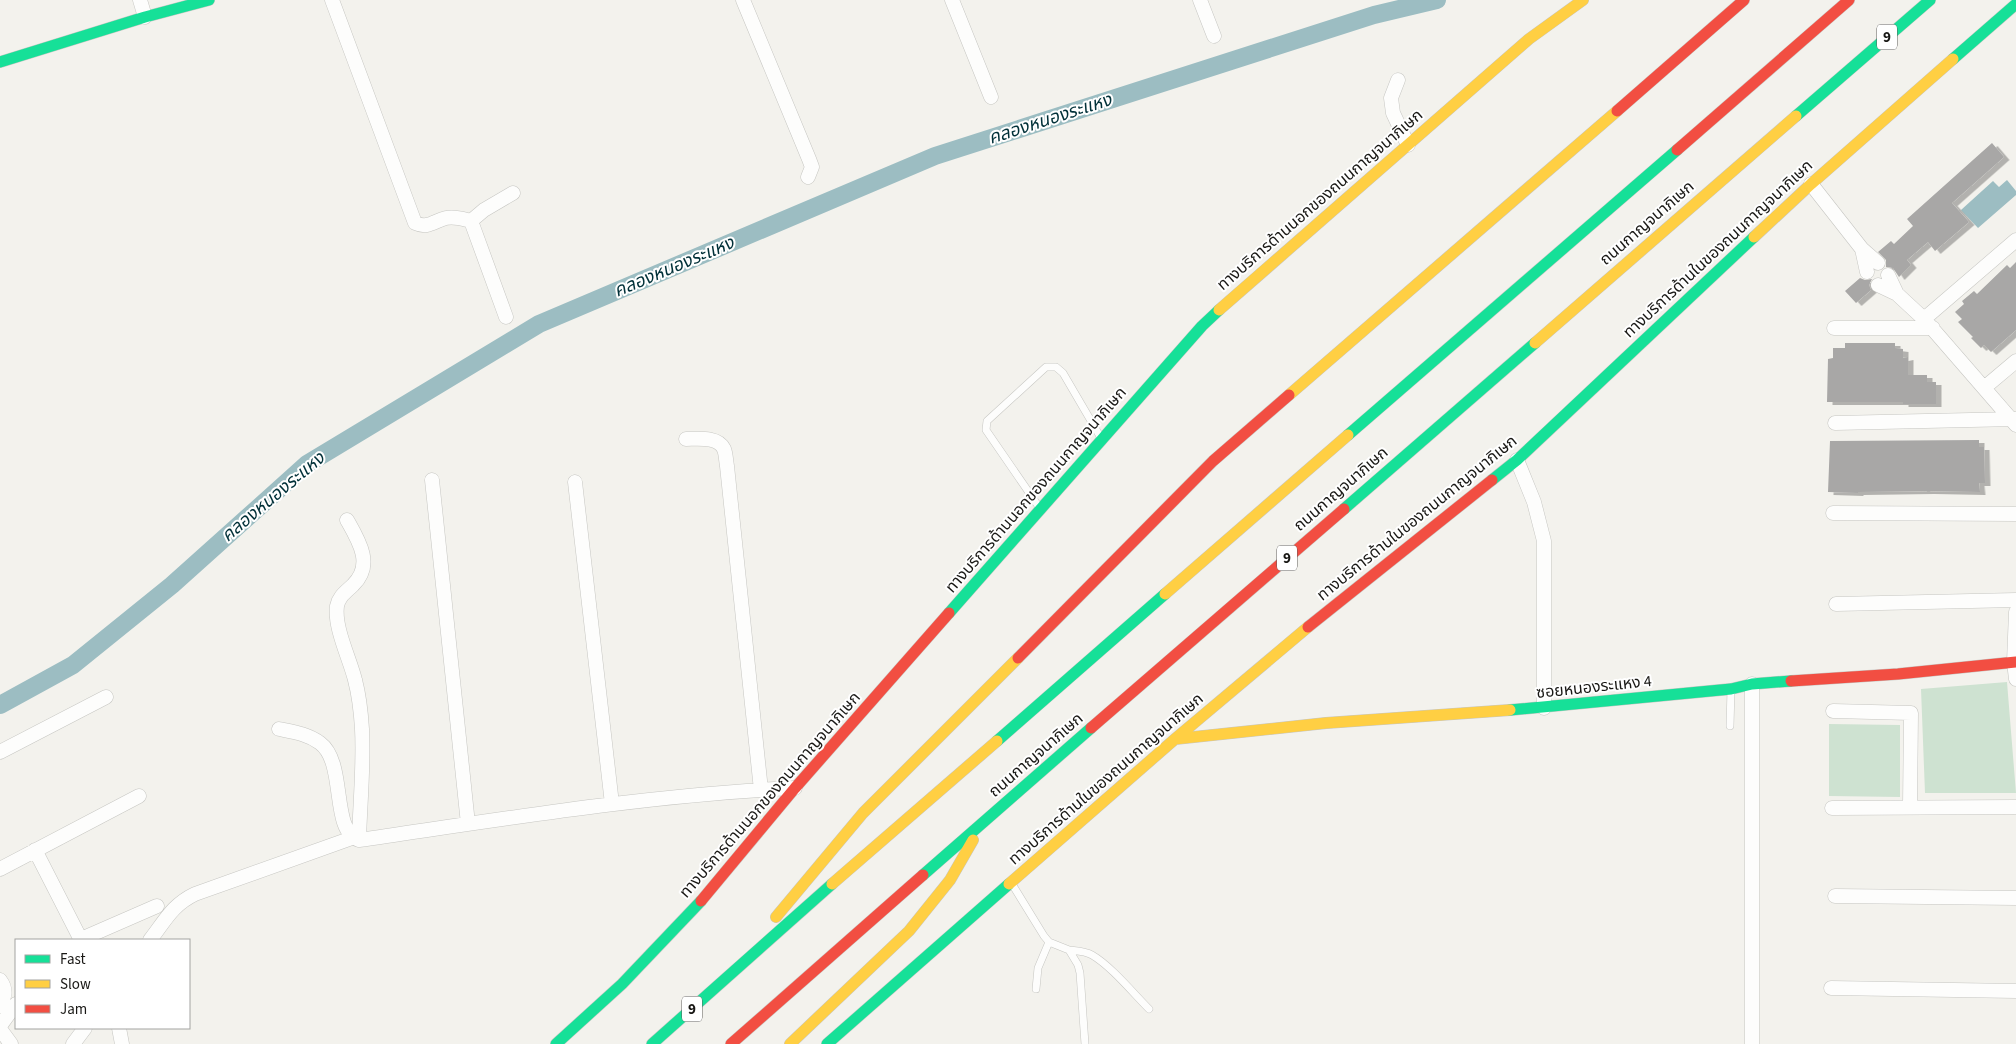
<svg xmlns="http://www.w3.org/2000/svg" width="2016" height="1044" font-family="'Source Sans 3','Noto Sans Thai',sans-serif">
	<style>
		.green { fill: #cee2d1 }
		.water { fill: #9cbdc2 }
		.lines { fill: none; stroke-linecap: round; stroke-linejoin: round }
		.canal { stroke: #9cbdc2; stroke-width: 18 }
		.building { fill: #a8a7a6; filter: url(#shadow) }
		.lane-casing { stroke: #c6c6c2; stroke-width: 8 }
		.street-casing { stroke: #c6c6c2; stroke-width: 15 }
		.fast-casing { stroke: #c6c6c2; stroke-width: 12 }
		.slow-casing { stroke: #c6c6c2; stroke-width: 12 }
		.jam-casing { stroke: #c6c6c2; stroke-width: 12 }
		.lane { stroke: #fdfdfc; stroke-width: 7 }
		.street { stroke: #fdfdfc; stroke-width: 14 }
		.fast { stroke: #16e098; stroke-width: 11 }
		.slow { stroke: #ffcf43; stroke-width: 11 }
		.jam { stroke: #f24e42; stroke-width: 11 }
		.labels { text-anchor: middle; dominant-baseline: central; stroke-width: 4; stroke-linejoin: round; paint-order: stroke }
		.shield { fill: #fff; stroke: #5e5d5b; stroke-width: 1 }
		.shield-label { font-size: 15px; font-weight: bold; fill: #191815 }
		.street-label { font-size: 16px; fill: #191815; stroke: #fff }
		.water-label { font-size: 18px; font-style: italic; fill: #003038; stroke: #fff }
	</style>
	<defs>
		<filter id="shadow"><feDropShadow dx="5.5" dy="3" stdDeviation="0" flood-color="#0004"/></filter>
	</defs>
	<rect width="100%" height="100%" fill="#f3f2ed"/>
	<path class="green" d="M2007 682 2016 793H1925L1921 689Z
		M1829 724 1900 725V797L1829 796Z"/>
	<path class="water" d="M2007 180 2016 191V195L1978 228 1961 210 1993 181 1999 187Z"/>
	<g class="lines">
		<path class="canal" d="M0 705 73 665 172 585 307 464 539 324 935 156 1374 15 1437 0"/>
	</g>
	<path class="building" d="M1992 143 2004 157 1952 203 1969 222 1935 251 1928 242 1907 260 1911 265 1899 277 1893 268 1886 267V260L1878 252 1891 241 1894 244 1913 226 1907 219Z
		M2016 262V330L1991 352 1984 345 1981 348 1971 338 1973 337 1958 322 1962 319 1955 312 1964 304 1962 301 1974 291 1977 294 2007 265 2010 268Z
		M1860 278 1865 280 1872 279 1869 285 1871 290 1856 303 1845 291Z
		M1845 343H1895V348L1903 349V358L1908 357V375H1927V382H1936V404H1903V402H1827L1828 359 1833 358V348H1845Z
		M1979 440V447H1984L1985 483H1979L1980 492 1929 491 1858 492V493L1828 492 1830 441Z"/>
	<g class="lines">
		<g class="lane-casing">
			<path id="lane" d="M1039 507 986 430 987 421 1046 367H1056L1063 373 1101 438
				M1730 726 1731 689
				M1012 884 1044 936 1049 942 1069 950 1078 965 1080 973 1085 1044
				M1069 950C1077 951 1085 951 1092 955 1111 966 1133 993 1149 1009
				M1036 989 1038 968 1049 942"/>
		</g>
		<g class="street-casing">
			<path id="street" d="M140 0 145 17
				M332 0 415 223C428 229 434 221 446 218 455 216 463 219 471 221L506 317
				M743 0 809 159 812 167 808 177
				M952 0 991 97
				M1200 0 1214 36
				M1398 80 1391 98 1393 113 1408 145
				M1811 184 1862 249 1878 263
				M471 221 484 210 513 193
				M1862 249 1867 272
				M1888 275 1897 294
				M1878 285 1897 294 1924 319 2016 425
				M1924 319 2016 240
				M1834 328H1933
				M1984 388 2016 361
				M1835 423 2016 419
				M686 439C697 439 718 436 724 449 726 454 726 461 727 466L761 790
				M1517 460 1534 502 1544 541V708
				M432 480 468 824
				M575 482 612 804
				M1833 513 2016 514
				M347 520C359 541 374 565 353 585 346 592 339 596 337 606 334 628 350 659 355 680 359 695 361 713 362 729 364 765 360 803 359 840 504 819 648 795 795 788
				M1836 604 2016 600
				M2016 612 2014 662 2016 679
				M1833 711 1911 713 1910 807
				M279 729C294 732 308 734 320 743 347 763 330 831 359 840
				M0 752 106 697
				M1832 808 2016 807
				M35 850 81 940
				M0 869 139 796
				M1835 896 2016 898
				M79 940 157 906
				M150 940C165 921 172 905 195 894L352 838
				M0 980C7 989 5 997 0 1006
				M1831 988 2016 991
				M0 1026 16 1004
				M119 1028 122 1044
				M0 1029 11 1044
				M73 1044 85 1028
				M1752 1044V684"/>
		</g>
		<g class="fast-casing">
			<path id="fast" d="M1953 59 2016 4
				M0 62 145 17 209 0
				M1796 116 1930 0
				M1348 435 1677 150
				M1492 480 1517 460 1754 237
				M1344 509 1535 343
				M949 613 1202 326 1219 310
				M1510 710 1731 689 1752 684 1791 681
				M997 741 1165 594
				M923 875 1091 728
				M556 1044 622 984 701 901
				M652 1044 832 884
				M827 1044 1009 884"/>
		</g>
		<g class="slow-casing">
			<path id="slow" d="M1754 237 1811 184 1953 59
				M1219 310 1529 39 1583 0
				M1535 343 1796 116
				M1289 395 1617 111
				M1165 594 1348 435
				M1175 739 1326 723 1510 710
				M832 884 997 741
				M1009 884 1175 739 1308 627
				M776 917 863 813 1018 658
				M790 1044 909 931 950 880 973 840"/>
		</g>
		<g class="jam-casing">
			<path id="jam" d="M1617 111 1744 0
				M1677 150 1849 0
				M1308 627 1492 480
				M1018 658 1213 461 1289 395
				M1791 681 1898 674 2016 662
				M1091 728 1344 509
				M701 901 795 788 949 613
				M731 1044 923 875"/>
		</g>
		<use href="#lane" class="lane"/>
		<use href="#street" class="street"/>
		<use href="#fast" class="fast"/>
		<use href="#slow" class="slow"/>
		<use href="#jam" class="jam"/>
	</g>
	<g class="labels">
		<g class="shield">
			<rect x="1877" y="24.5" width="20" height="25" rx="4"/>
			<rect x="1277" y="545.5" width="20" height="25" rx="4"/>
			<rect x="682" y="996.5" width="20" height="25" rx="4"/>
		</g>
		<g class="shield-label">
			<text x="1887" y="37">9</text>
			<text x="1287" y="558">9</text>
			<text x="692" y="1009">9</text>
		</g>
		<g class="street-label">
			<text transform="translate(1320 200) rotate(-41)">ทางบริการด้านนอกของถนนกาญจนาภิเษก</text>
			<text transform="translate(1647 223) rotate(-41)">ถนนกาญจนาภิเษก</text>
			<text transform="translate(1718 249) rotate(-43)">ทางบริการด้านในของถนนกาญจนาภิเษก</text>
			<text transform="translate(1341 489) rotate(-41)">ถนนกาญจนาภิเษก</text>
			<text transform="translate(1036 490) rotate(-49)">ทางบริการด้านนอกของถนนกาญจนาภิเษก</text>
			<text transform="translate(1417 518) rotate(-39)">ทางบริการด้านในของถนนกาญจนาภิเษก</text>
			<text transform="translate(1594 687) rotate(-6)">ซอยหนองระแหง 4</text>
			<text transform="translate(1036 755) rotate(-41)">ถนนกาญจนาภิเษก</text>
			<text transform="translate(1106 779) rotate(-41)">ทางบริการด้านในของถนนกาญจนาภิเษก</text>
			<text transform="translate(770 795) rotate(-49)">ทางบริการด้านนอกของถนนกาญจนาภิเษก</text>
		</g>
		<g class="water-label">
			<text transform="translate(1050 119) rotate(-18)">คลองหนองระแหง</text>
			<text transform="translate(674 267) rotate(-23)">คลองหนองระแหง</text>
			<text transform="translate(273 497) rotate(-40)">คลองหนองระแหง</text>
		</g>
	</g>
	<rect x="15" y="939" width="175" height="90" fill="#ffffff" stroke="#a3a3a1"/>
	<rect x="25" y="955" width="25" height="8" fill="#16e098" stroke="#a3a3a1"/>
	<text x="60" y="964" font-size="15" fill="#191815">Fast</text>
	<rect x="25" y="980" width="25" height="8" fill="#ffcf43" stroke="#a3a3a1"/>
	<text x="60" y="989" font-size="15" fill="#191815">Slow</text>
	<rect x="25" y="1005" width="25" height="8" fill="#f24e42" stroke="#a3a3a1"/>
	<text x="60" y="1014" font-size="15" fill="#191815">Jam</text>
</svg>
